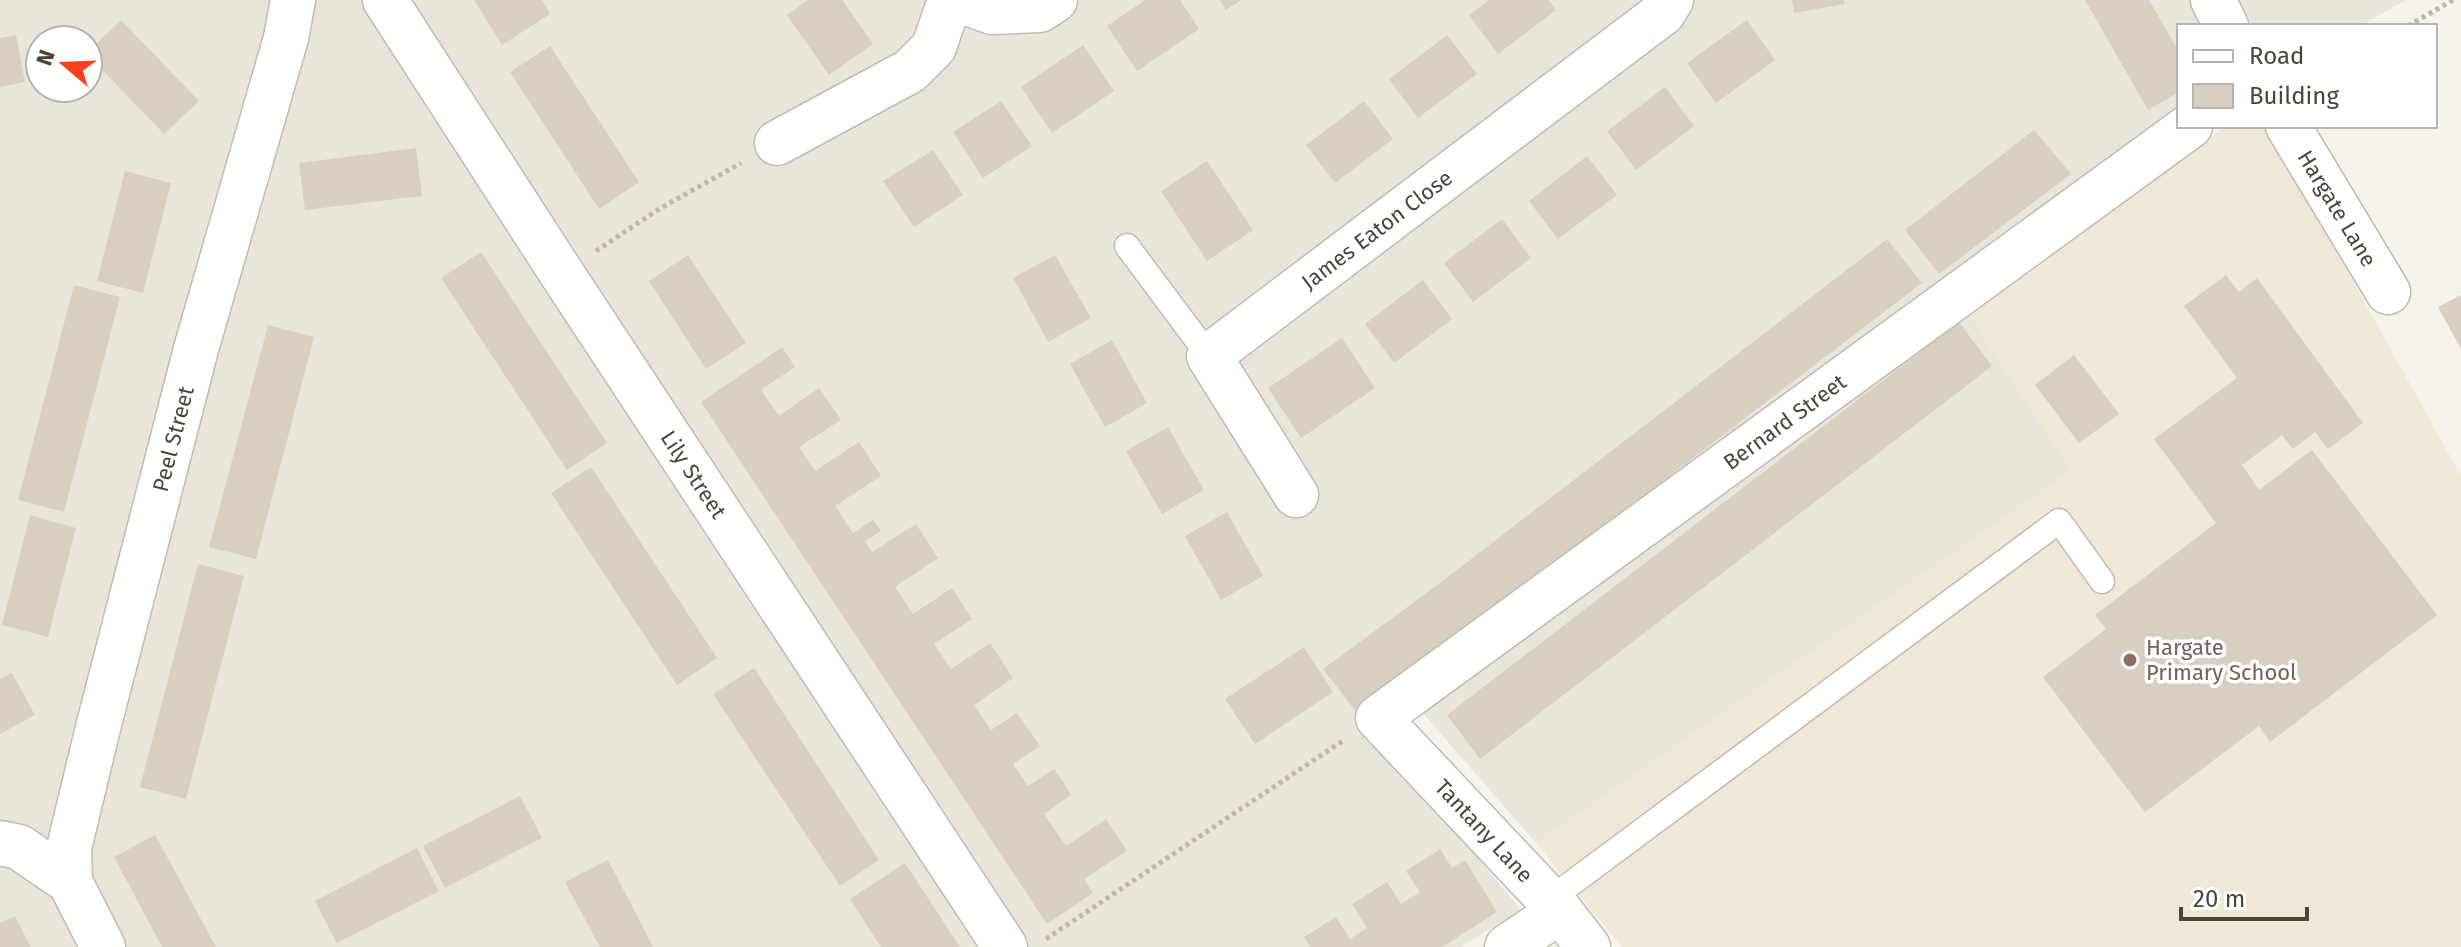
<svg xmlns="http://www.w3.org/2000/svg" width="2461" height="947" font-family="'Fira Sans',sans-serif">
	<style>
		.residential { fill: #eae5da; fill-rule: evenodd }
		.education { fill: #efe8d6 }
		.building { fill: #d8cfc1 }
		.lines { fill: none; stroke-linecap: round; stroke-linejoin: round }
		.lane-casing { stroke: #c2bbae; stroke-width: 27 }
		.street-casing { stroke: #c2bbae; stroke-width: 47 }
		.path { stroke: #c4b79f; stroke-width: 5; stroke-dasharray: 4 4; stroke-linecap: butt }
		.lane { stroke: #fff; stroke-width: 24 }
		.street { stroke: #fff; stroke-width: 44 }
		.education-dot { fill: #8d6e63; stroke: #fff; stroke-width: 3 }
		.labels { text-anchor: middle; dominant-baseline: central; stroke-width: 7; stroke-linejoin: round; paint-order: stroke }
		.street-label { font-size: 22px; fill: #4b4439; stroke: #fff }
		.education-label { font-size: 22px; fill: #785e54; stroke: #fff; text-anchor: start }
	</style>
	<rect width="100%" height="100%" fill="#f6f3ec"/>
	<path class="residential" d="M0 0H2406L2360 26H2179V106L1945 276 2071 471 1536 843 1402 689 1362 719 1521 910 1461 947H0ZM40 40H88V88H40Z"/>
	<path class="education" d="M2226 126H2267L2461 476V947H1622L1536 843 2071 471 1968 311Z"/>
	<path class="building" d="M474 0H542L550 14 502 45Z
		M808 0H842L873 44 829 75 787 15Z
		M1145 0H1180L1199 29 1137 71 1107 26Z
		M1220 0H1241L1226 10Z
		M1489 0H1549L1556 10 1498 54 1469 15Z
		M1792 0H1844L1845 4 1794 13Z
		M2085 0H2149L2179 52V92L2148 110Z
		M121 20 199 101 164 134 88 55V52Z
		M1747 20 1775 60 1716 103 1687 63Z
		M16 35 25 82 0 87V38Z
		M1447 35 1477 74 1418 118 1389 79Z
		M1083 45 1114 91 1052 133 1021 87Z
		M550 46 639 182 599 209 510 72Z
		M1665 87 1694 126 1636 170 1607 131Z
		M1001 101 1032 146 983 178 953 132Z
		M1364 101 1393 139 1335 183 1306 145Z
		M2034 130 2071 174 1939 274 1905 230Z
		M416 148 422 196 305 210 299 163Z
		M933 150 963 195 914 227 883 181Z
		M1587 156 1617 195 1558 239 1529 201Z
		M1207 161 1253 230 1207 261 1161 191Z
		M125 171 171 183 143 293 97 281Z
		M1502 219 1531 258 1473 302 1444 263Z
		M1887 239 1922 283 1358 714 1323 669 1436 586Z
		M481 252 607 443 567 470 441 278Z
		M688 255 746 343 706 369 649 281Z
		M1055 255 1091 318 1048 342 1013 278Z
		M2226 275 2239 292 2257 278 2363 423 2328 449 2315 432 2293 449 2282 435 2242 465 2259 490 2312 450 2437 615 2270 742 2259 726 2145 812 2043 677 2106 629 2095 615 2216 523 2154 439 2237 378 2184 306Z
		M1423 280 1452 319 1394 363 1365 324Z
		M74 285 120 297 64 512 18 500Z
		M2461 295V349L2438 307Z
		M1959 322 1992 366 1480 759 1447 715Z
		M268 325 314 337 256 559 209 547Z
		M1342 338 1375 388 1301 438 1268 388Z
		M1112 340 1147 403 1105 427 1070 364Z
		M782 347 795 367 761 390 779 416 819 388 841 420 799 447 815 471 859 442 881 476 835 506 853 533 873 520 881 531 865 541 872 552 916 524 938 558 895 587 913 614 952 588 972 619 934 644 951 669 990 643 1013 678 974 705 991 730 1017 713 1040 746 1013 764 1028 786 1054 769 1064 783 1071 795 1044 814 1066 846 1106 819 1127 851 1084 879 1093 893 1047 924 701 402Z
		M2074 355 2119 414 2079 443 2035 385Z
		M1168 427 1204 490 1162 514 1126 451Z
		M591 467 717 658 677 685 551 493Z
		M1227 512 1263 576 1221 600 1185 536Z
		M30 515 76 528 48 637 2 625Z
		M198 564 244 576 186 799 140 787Z
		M1304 647 1333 692 1255 744 1225 699Z
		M754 668 879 860 840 886 713 694Z
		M12 673 35 715 0 734V679Z
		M520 796 542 838 445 888 423 846Z
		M155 835 182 884 216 947H162L114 857Z
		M417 848 439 891 337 943 315 901Z
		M1440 849 1452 868 1465 860 1497 912 1442 947H1310L1304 937 1336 917 1350 939 1367 928 1352 904 1387 882 1401 904 1420 892 1406 871Z
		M608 860 634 910 653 947H600L565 882Z
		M905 863 960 947H881L850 899Z
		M15 916 31 947H0V923Z"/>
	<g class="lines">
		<g class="lane-casing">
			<path id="lane" d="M1127 246 1209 356
				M1549 900 2059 521 2102 581"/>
		</g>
		<g class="street-casing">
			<g id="street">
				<path id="s1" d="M385 0 562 274 1005 947"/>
				<path d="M959 0 992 12 1040 10 1055 0"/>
				<path d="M2213 0 2226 26"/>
				<path id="s2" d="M2288 126 2388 292"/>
				<path d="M777 143 910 71 934 47 950 0"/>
				<path id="s3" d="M1296 495 1209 356 1663 13 1671 0"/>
				<path d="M0 843 19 847 70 882 103 947"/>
				<path id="s4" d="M70 882 69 848 98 728 196 349 286 38 293 0"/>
				<path d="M1507 947 1560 911"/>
				<path id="s5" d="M1588 947 1560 911 1378 718 2190 126"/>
			</g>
		</g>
		<path class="path" d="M2408 26 2453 0
			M596 251 659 209 741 163
			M1046 939 1344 740"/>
		<use href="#lane" class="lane"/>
		<use href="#street" class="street"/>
	</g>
	<circle class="education-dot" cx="2130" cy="660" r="8"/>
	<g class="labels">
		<g class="street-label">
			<text stroke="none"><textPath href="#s2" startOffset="96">Hargate Lane</textPath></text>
			<text stroke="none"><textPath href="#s3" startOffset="374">James Eaton Close</textPath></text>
			<text stroke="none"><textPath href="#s5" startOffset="814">Bernard Street</textPath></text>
			<text stroke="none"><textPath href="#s4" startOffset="456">Peel Street</textPath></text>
			<text stroke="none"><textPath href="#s1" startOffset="566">Lily Street</textPath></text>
			<text transform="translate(1484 831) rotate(47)">Tantany Lane</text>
		</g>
		<g class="education-label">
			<text x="2146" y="647">Hargate<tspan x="2146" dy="25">Primary School</tspan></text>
		</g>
	</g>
	<rect x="2177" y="24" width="260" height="104" fill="#ffffff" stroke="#b7b4b0" stroke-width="2"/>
	<rect x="2193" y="50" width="40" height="12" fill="#ffffff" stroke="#b7b4b0" stroke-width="2"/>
	<text x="2249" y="64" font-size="24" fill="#4b4439">Road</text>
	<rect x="2193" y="84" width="40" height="24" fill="#d8cfc1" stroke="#b7b4b0" stroke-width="2"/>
	<text x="2249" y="104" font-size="24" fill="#4b4439">Building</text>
	<g transform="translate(64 64) rotate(289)"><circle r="38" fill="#ffffff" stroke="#b7b4b0" stroke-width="2"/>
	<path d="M0-6L14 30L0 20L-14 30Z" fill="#fc3f1d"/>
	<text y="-12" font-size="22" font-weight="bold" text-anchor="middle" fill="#4b4439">N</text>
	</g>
	<path d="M2181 907v12h126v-12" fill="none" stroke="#4b4439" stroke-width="4"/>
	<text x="2193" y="907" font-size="24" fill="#4b4439" stroke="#ffffff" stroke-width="6" paint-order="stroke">20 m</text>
</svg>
